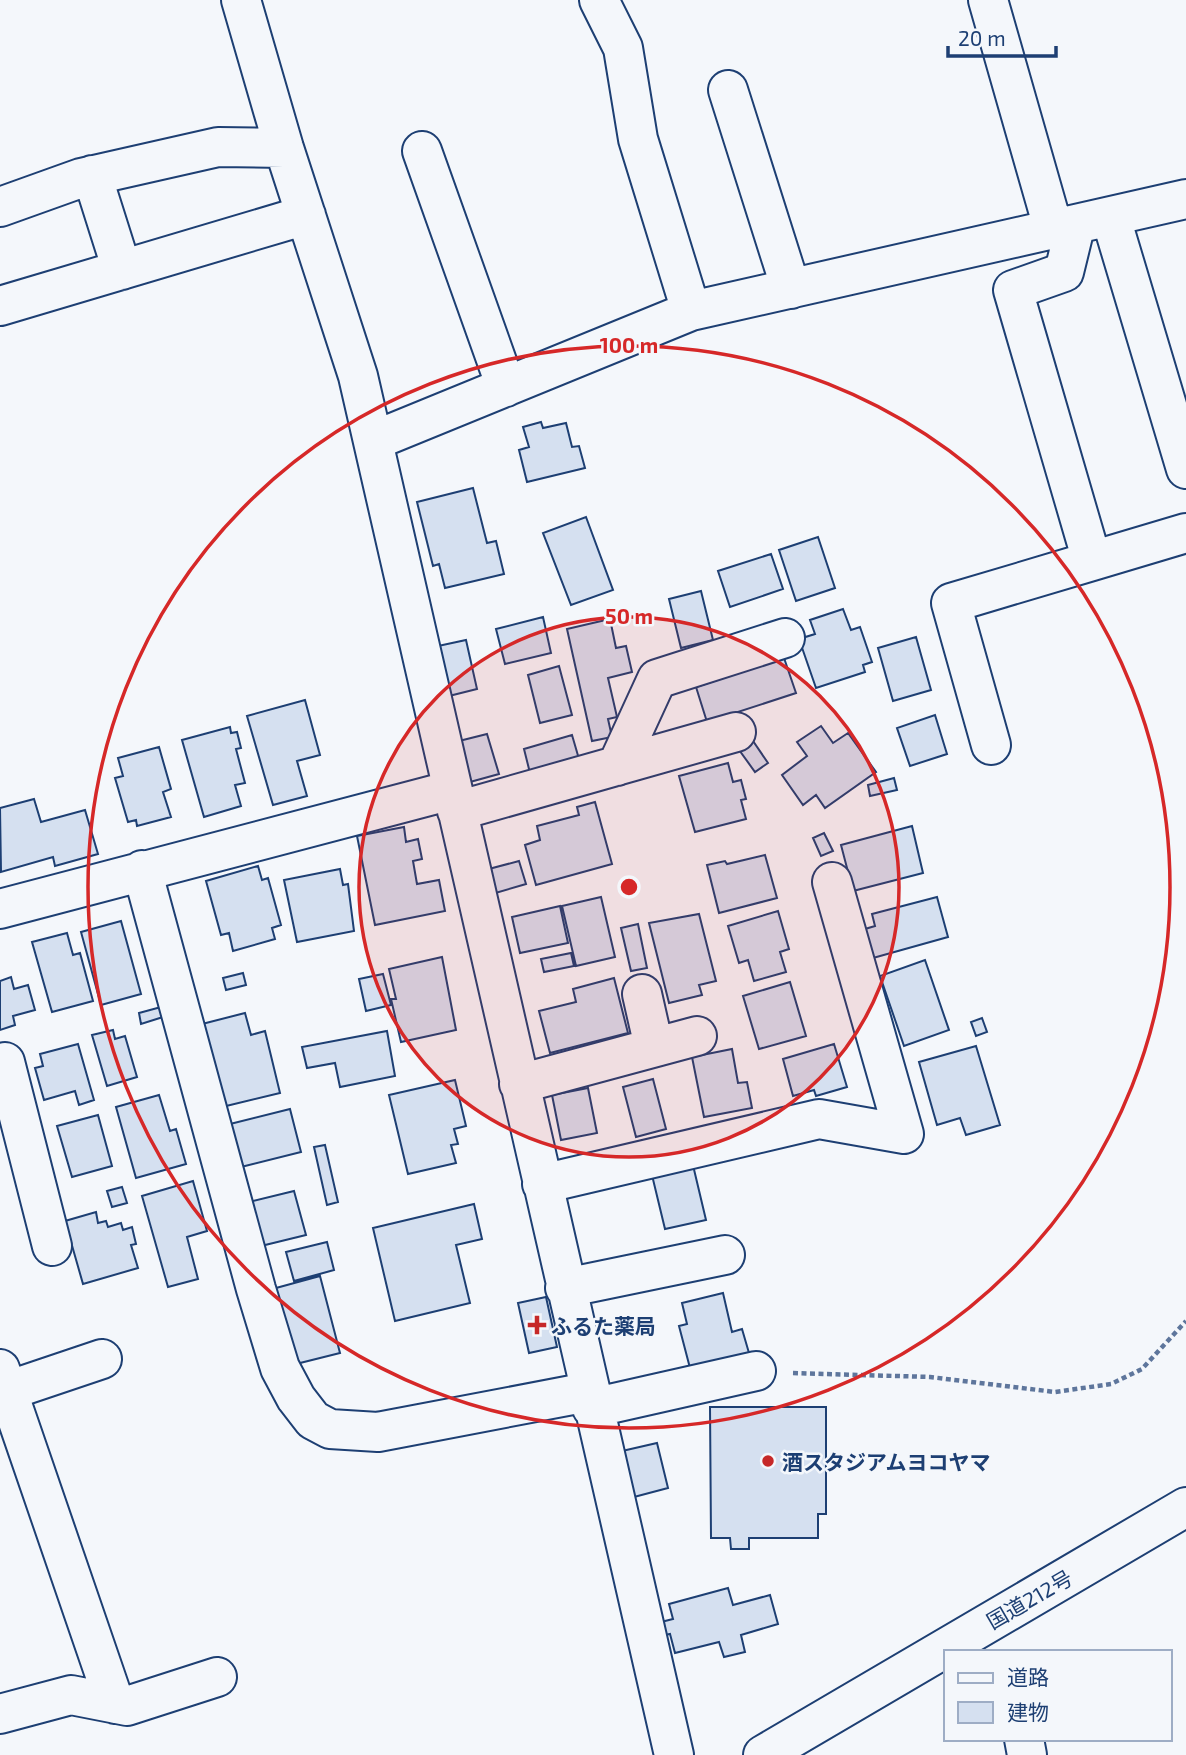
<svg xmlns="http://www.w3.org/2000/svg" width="1186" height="1755" font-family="'Exo 2','Noto Sans JP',sans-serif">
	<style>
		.building { fill: #d5e0f0; stroke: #1d3f73; stroke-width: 2 }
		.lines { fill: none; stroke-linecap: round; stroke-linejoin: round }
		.minor-casing { stroke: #1d3f73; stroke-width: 42 }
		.highway-casing { stroke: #1d3f73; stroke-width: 42 }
		.path { stroke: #5e769c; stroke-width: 4.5; stroke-dasharray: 5 3.5; stroke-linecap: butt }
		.minor { stroke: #f4f7fb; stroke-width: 38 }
		.highway { stroke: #f4f7fb; stroke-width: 38 }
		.ring { fill: none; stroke: #d62828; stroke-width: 3.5 }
		.poi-dot { fill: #c62828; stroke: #f4f7fb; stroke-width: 2.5 }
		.labels { text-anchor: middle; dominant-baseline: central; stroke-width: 5; stroke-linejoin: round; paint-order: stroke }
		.poi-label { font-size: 21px; font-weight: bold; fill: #1d3f73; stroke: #f4f7fb; text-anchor: start }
		.street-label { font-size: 21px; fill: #1d3f73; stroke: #f4f7fb }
		.centre { fill: #d62828; stroke: #f4f7fb; stroke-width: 3.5 }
		.ring-label { font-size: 21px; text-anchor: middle; font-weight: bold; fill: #d62828; stroke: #f4f7fb; stroke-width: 5; stroke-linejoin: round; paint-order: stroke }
	</style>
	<rect width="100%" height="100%" fill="#f4f7fb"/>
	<path class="building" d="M541 422 543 428 566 423 572 447 579 446 585 468 527 482 519 450 529 447 523 427Z
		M473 488 487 543 496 541 504 574 445 588 439 564 433 566 417 502Z
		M586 517 613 590 571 605 543 533Z
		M818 537 835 588 796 601 779 550Z
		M771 554 783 589 730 607 718 571Z
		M701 591 713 640 681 648 669 599Z
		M843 609 851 630 860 627 872 662 863 665 865 672 816 688 799 639 815 634 810 620Z
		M543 617 551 653 505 664 496 629Z
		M610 619 616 648 626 646 632 672 608 678 617 717 608 719 612 737 592 741 567 629Z
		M916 637 931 690 893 701 878 648Z
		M466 640 477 689 449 696 438 646Z
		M783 655 796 693 707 722 696 687 726 677 725 674Z
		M559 666 572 715 540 723 528 675Z
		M305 700 320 755 297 761 307 796 273 805 247 716Z
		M935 715 947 754 910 766 897 728Z
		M821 726 833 743 848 733 876 772 825 808 816 795 803 805 782 775 807 756 797 742Z
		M230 727 231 733 237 732 241 748 236 749 245 783 235 785 241 806 204 817 182 740Z
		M487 734 499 774 470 782 459 741Z
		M572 735 579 759 530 773 524 749Z
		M751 738 768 763 755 772 737 747Z
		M159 747 171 789 163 792 171 817 137 826 136 820 128 822 115 778 123 776 118 758Z
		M728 763 733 782 741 780 746 799 741 800 746 819 695 832 679 776Z
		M894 778 897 790 870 796 868 785Z
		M34 799 41 822 85 810 98 854 55 866 53 857 1 872 0 808Z
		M595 802 612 864 536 885 525 845 540 840 537 826 579 815 577 807Z
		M912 826 923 873 853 891 841 845Z
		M404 827 406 842 418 839 422 859 413 861 417 884 439 880 445 911 375 925 357 836Z
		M824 833 833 851 821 856 813 838Z
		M765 855 777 898 719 913 707 865 725 861 727 864Z
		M519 861 526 884 492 894 485 870Z
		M258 866 262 880 268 878 281 925 272 928 275 939 233 951 229 933 221 935 206 881Z
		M340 869 343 885 348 884 354 931 297 942 284 880Z
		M601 897 615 957 576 966 562 906Z
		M937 897 948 937 873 958 865 929 875 926 872 914Z
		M560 906 568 943 520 953 512 917Z
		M778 911 789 949 780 952 786 972 754 981 748 960 739 963 728 926Z
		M699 914 716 981 699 985 702 995 669 1003 649 923Z
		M121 921 141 994 101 1005 81 932Z
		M638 924 647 968 631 971 621 928Z
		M67 933 73 955 80 953 93 1001 52 1012 32 942Z
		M571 953 574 966 544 972 541 959Z
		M442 957 456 1030 401 1042 391 999H396L389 969Z
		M925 960 949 1030 904 1046 880 976Z
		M243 973 246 985 226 990 223 978Z
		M383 974 391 1005 366 1011 359 979Z
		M11 977 14 989 28 985 35 1010 13 1016 15 1025 0 1030V981Z
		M614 978 628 1033 550 1053 539 1011 576 1002 573 989Z
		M790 982 806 1036 759 1049 743 996Z
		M161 1007 163 1017 141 1024 139 1013Z
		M245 1013 251 1035 265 1031 280 1093 222 1107 202 1024Z
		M982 1018 987 1032 976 1036 971 1022Z
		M113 1030 115 1039 125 1036 137 1077 107 1086 92 1035Z
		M387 1031 395 1076 340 1087 335 1063 307 1068 302 1047Z
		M78 1044 94 1100 79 1105 75 1091 44 1100 35 1068 43 1066 40 1054Z
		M834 1044 847 1087 816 1096 814 1090 793 1096 783 1059Z
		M976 1046 1000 1125 966 1135 960 1118 937 1125 919 1062Z
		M732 1049 738 1083 747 1082 752 1108 704 1117 692 1057Z
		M653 1079 666 1129 636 1137 623 1087Z
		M455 1080 466 1126 454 1129 458 1144 451 1145 456 1163 408 1174 389 1095Z
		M588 1088 597 1133 561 1140 552 1095Z
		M159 1095 170 1131 176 1129 186 1164 136 1178 116 1107Z
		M290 1109 301 1152 241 1167 230 1124Z
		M98 1115 112 1166 72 1177 57 1126Z
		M325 1145 338 1202 327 1205 314 1147Z
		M692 1161 706 1220 665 1229 651 1171Z
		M193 1181 207 1231 187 1237 198 1279 168 1287 142 1196Z
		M122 1187 127 1203 112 1207 107 1191Z
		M294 1191 306 1235 261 1246 249 1202Z
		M474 1204 482 1239 456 1245 470 1303 395 1321 373 1228Z
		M96 1212 98 1223 106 1221 108 1227 121 1223 123 1230 132 1227 136 1244 131 1245 138 1268 83 1284 65 1221Z
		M327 1242 334 1270 294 1281 286 1252Z
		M320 1276 340 1353 296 1364 276 1288Z
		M723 1293 732 1332 742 1329 749 1353 690 1368 679 1326 687 1324 682 1303Z
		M546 1297 557 1347 529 1353 518 1303Z
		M710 1407H826V1514H818V1538H749V1549H731L730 1538H711Z
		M657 1443 668 1488 634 1497 622 1451Z
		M728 1588 733 1605 770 1595 778 1624 741 1635 745 1652 724 1657 719 1642 675 1653 670 1634 665 1635 661 1622 673 1619 669 1604Z"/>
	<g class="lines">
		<g class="minor-casing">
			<path id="minor" d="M241 0 284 148 358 376 674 1755
				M599 0 623 48 638 139 691 311
				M988 0 1054 231
				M728 90 791 289
				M422 151 506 387
				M92 175 122 270
				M0 207 81 178 218 147 284 148
				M1111 218 1186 469
				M1075 227 1064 272 1013 290 1092 561 1186 533
				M0 306 306 215
				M373 441 691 311 1186 199
				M991 745 951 603 1092 561
				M617 766 657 679 785 638
				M457 811 736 732
				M142 870 256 1289 280 1368 296 1398 313 1420 330 1429 378 1432 588 1392
				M0 909 452 790
				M642 994 654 1047
				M0 1065 5 1062 52 1246
				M519 1084 697 1036
				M542 1184 819 1119 904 1134 832 882
				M565 1288 725 1255
				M0 1369 115 1704
				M7 1391 102 1359
				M592 1408 756 1371
				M0 1714 71 1695 127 1706 217 1677
				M1024 1739 1027 1755"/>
		</g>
		<g class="highway-casing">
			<path id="highway" d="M763 1755 1186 1507"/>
		</g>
		<path class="path" d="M793 1373 930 1377 1055 1392 1111 1384 1142 1369 1186 1321"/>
		<use href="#minor" class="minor"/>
		<use href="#highway" class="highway"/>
	</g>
	<circle cx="629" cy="887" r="270" fill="#d62828" fill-opacity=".12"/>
	<g class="ring">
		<circle cx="629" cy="887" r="270"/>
		<circle cx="629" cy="887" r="541"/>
	</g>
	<g class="poi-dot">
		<path d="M533.5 1314.5h7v7h7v7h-7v7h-7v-7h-7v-7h7z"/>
		<circle cx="768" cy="1461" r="7"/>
	</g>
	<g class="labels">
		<g class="poi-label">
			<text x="551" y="1325">ふるた薬局</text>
			<text x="782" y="1461">酒スタジアムヨコヤマ</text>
		</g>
		<g class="street-label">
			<text transform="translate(1029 1599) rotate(-30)">国道212号</text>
		</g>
	</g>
	<circle cx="629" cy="887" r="10" class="centre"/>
	<g class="ring-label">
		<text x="629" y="353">100 m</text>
		<text x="629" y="624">50 m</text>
	</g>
	<rect x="944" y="1650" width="228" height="91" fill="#f4f7fb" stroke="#9eadc5" stroke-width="2"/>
	<rect x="958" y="1673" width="35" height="10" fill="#f4f7fb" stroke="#9eadc5" stroke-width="2"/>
	<text x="1007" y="1685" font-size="21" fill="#1d3f73">道路</text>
	<rect x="958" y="1702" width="35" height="21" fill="#d5e0f0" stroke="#9eadc5" stroke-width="2"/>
	<text x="1007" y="1720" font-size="21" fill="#1d3f73">建物</text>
	<path d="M948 46v10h108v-10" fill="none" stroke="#1d3f73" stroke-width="3.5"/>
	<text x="958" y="46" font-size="21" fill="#1d3f73" stroke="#f4f7fb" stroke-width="5" paint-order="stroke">20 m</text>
</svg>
